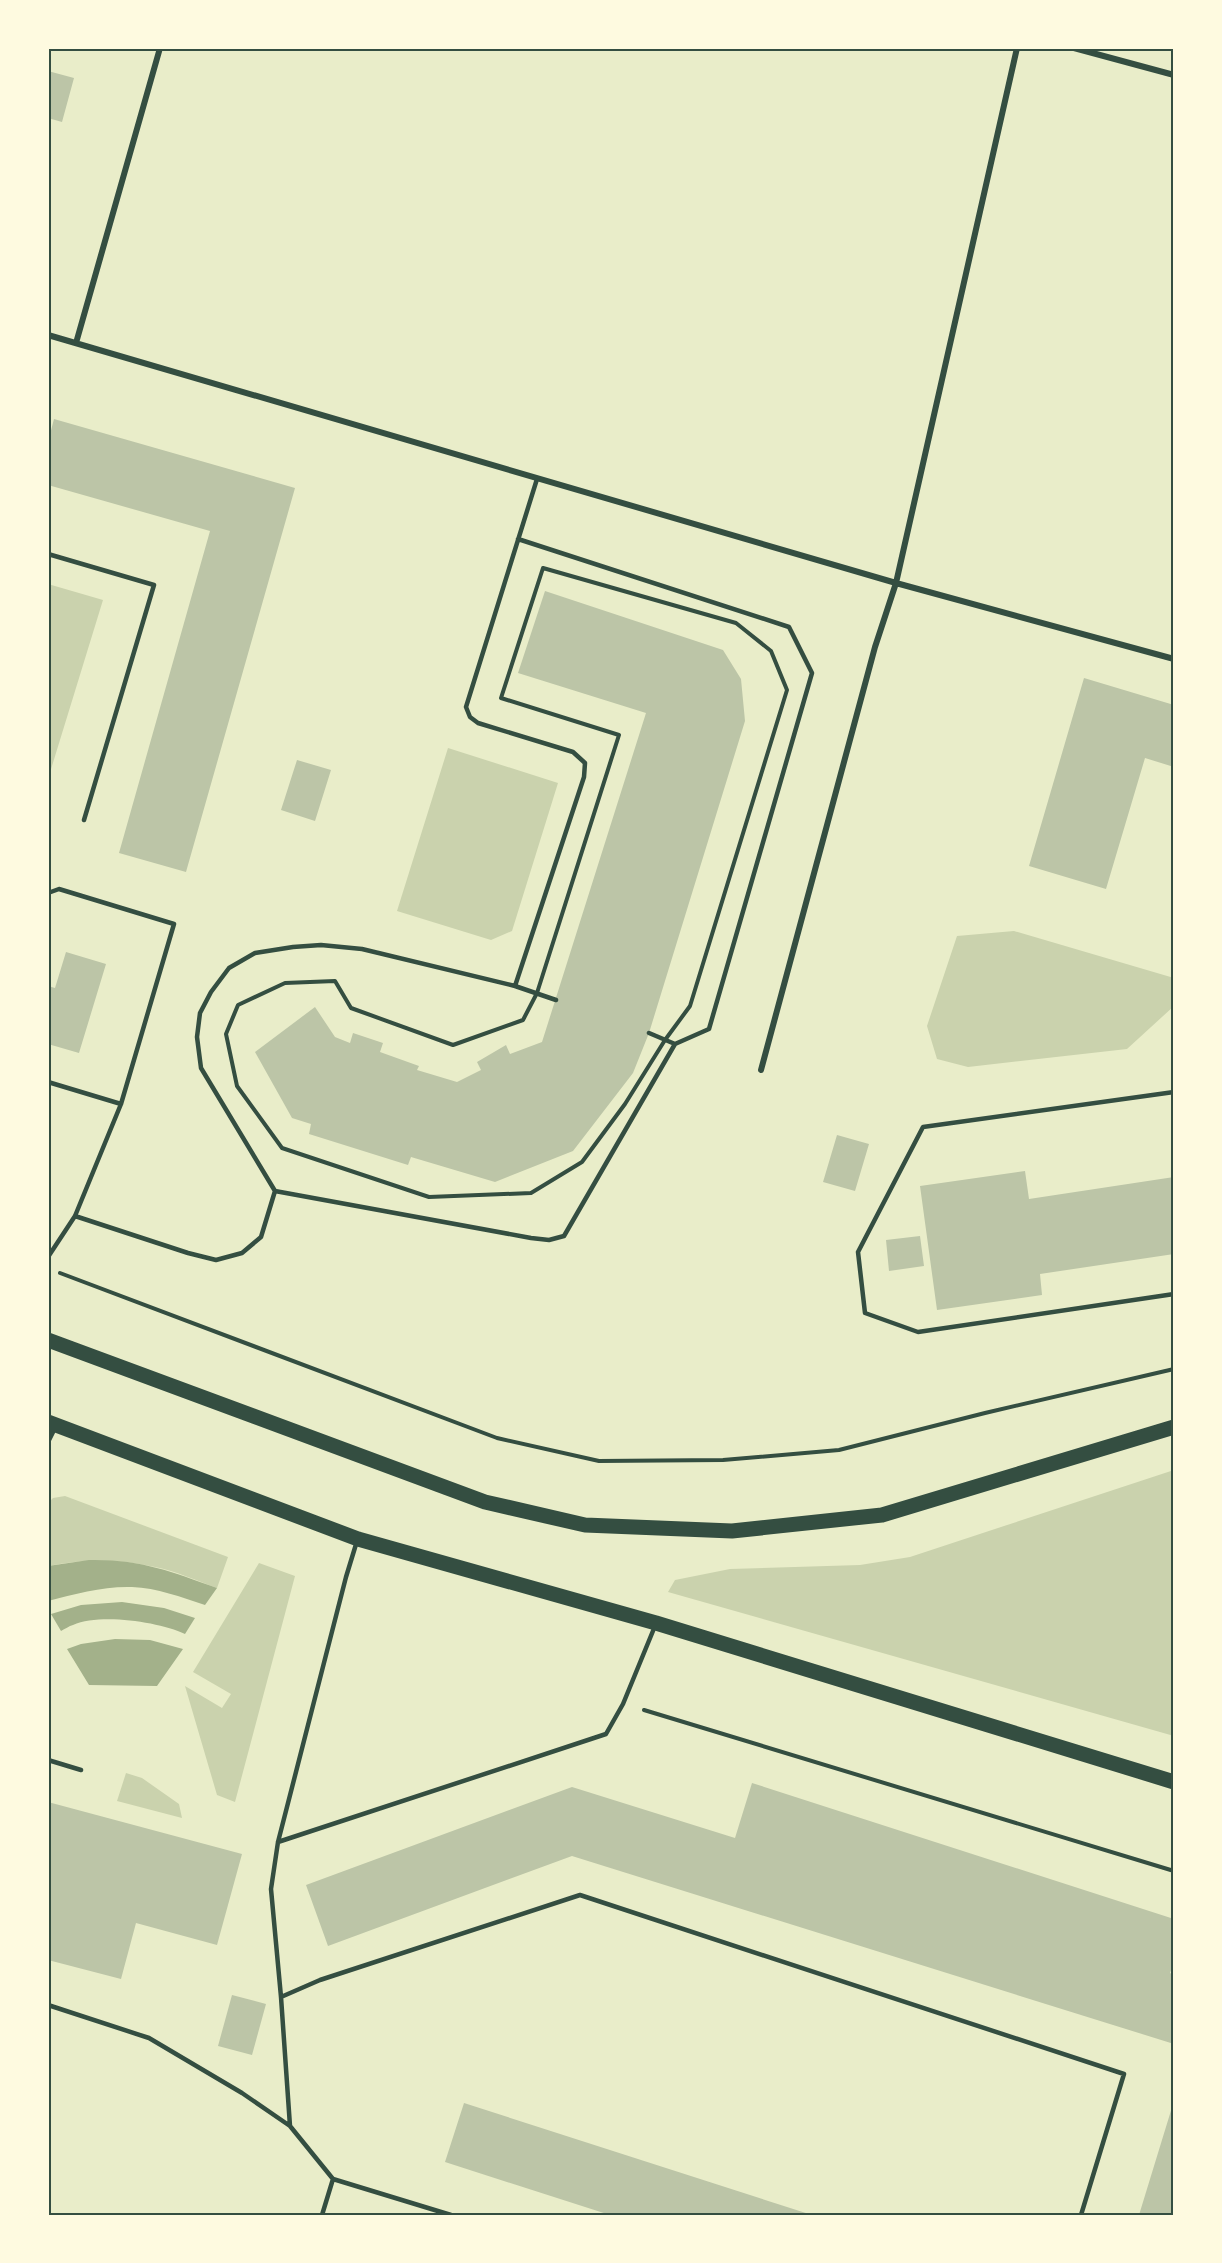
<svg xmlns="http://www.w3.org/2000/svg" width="1222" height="2263" font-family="Commissioner,sans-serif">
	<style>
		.green { fill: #cad2ad }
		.water { fill: #a3b18a }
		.building { fill: #bcc5a7 }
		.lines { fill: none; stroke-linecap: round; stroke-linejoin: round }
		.path { stroke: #344e41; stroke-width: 4 }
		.service { stroke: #344e41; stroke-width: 4.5 }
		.minor { stroke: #344e41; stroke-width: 6 }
		.primary { stroke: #344e41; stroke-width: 15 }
		.neatline { fill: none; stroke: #344e41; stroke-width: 2 }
	</style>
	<rect width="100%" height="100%" fill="#e9edc9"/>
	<path class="green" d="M48 584 103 600 48 779Z
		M448 748 558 783 512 931 491 940 397 911Z
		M1014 931 1174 978V1006L1127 1049 968 1067 937 1059 927 1026 957 936Z
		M1174 1470V1736L668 1592 675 1580 730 1569 860 1565 910 1557Z
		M65 1496 228 1557 217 1588C197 1581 176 1571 155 1567 119 1559 85 1559 48 1566V1503L53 1498Z
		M259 1563 295 1576 235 1802 217 1795 185 1686 222 1708 231 1694 193 1672Z
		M126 1773 142 1778 179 1804 182 1818 117 1801Z"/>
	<path class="water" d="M89 1560C140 1559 170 1571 217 1588L205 1605C181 1597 157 1588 132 1587 104 1586 75 1594 48 1601V1566Z
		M122 1602 164 1608 195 1618 185 1634C159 1622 101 1613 73 1625 69 1626 65 1629 61 1631L51 1614 81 1605Z
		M115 1639 150 1640 183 1649 157 1686 89 1685 67 1649 81 1644Z"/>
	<path class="building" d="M48 71 74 78 62 122 48 118Z
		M54 419 295 488 186 872 119 853 210 531 48 485V442Z
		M545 591 723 650 741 679 745 721 649 1033 633 1073 573 1151 495 1182 411 1157 408 1165 309 1134 311 1124 292 1118 255 1052 315 1007 335 1037 350 1043 353 1033 383 1043 380 1052 419 1066 417 1070 457 1082 481 1070 477 1062 506 1045 510 1054 542 1042 646 713 518 673Z
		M1084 678 1174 705V767L1145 758 1106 889 1029 866Z
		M297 760 331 770 315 821 281 810Z
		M66 952 106 964 79 1053 48 1044V986L55 988Z
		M837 1135 869 1144 855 1191 823 1182Z
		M1025 1171 1029 1199 1174 1177V1254L1040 1274 1042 1295 937 1310 920 1186Z
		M920 1236 924 1266 889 1271 886 1240Z
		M752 1783 1174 1919V1962L1170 1973 1174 1975V2044L572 1856 328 1946 306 1885 572 1787 735 1838Z
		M48 1802 242 1854 217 1945 136 1923 121 1979 48 1960Z
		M232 1995 266 2004 252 2055 218 2046Z
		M464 2103 812 2215H610L445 2162Z
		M1173 2104 1174 2215H1139Z"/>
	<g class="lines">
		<path class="path" d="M543 568 736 623 771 651 787 690 690 1006 665 1040 625 1104 582 1162 531 1193 429 1197 282 1148 237 1086 226 1034 238 1005 285 983 335 981 351 1008 453 1045 523 1020 537 993 619 735 501 698Z
			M60 1273 497 1438 599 1461 723 1460 839 1450 985 1413 1174 1369
			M644 1710 1174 1871"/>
		<path class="service" d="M48 554 154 585 84 820
			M48 893 59 889 174 924 121 1104 75 1216 48 1257
			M515 986 584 777 585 763 573 752 478 723 470 717 466 707 537 479
			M649 1033 675 1044
			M48 1082 121 1104
			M1174 1092 923 1127 858 1252 865 1313 918 1332 1174 1294
			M275 1191 201 1068 197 1037 200 1013 211 992 229 968 255 953 293 947 321 945 362 949 515 986 556 1000
			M75 1216 188 1253 216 1260 242 1253 261 1237 275 1191 531 1238 549 1240 564 1236 675 1044 709 1029 812 673 789 627 518 539
			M48 1442 55 1428
			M48 1760 81 1770
			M278 1842 606 1734 623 1704 655 1626
			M281 1997 320 1980 580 1895 1124 2074 1081 2215
			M48 2005 149 2038 242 2093 290 2126
			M333 2179 451 2215
			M322 2215 333 2179 290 2126 281 1997 271 1889 278 1842 346 1577 357 1541"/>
		<path class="minor" d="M1074 48 1174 75
			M48 335 896 583 1174 659
			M76 343 160 48
			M761 1070 875 647 896 583 1017 48"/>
		<path class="primary" d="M48 1340 485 1502 585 1525 732 1531 882 1515 1174 1427
			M48 1422 358 1539 656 1623 1174 1782"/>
	</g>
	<rect width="1222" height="2263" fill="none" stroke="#fefae0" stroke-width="99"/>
	<rect x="50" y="50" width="1122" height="2164" class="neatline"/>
</svg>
